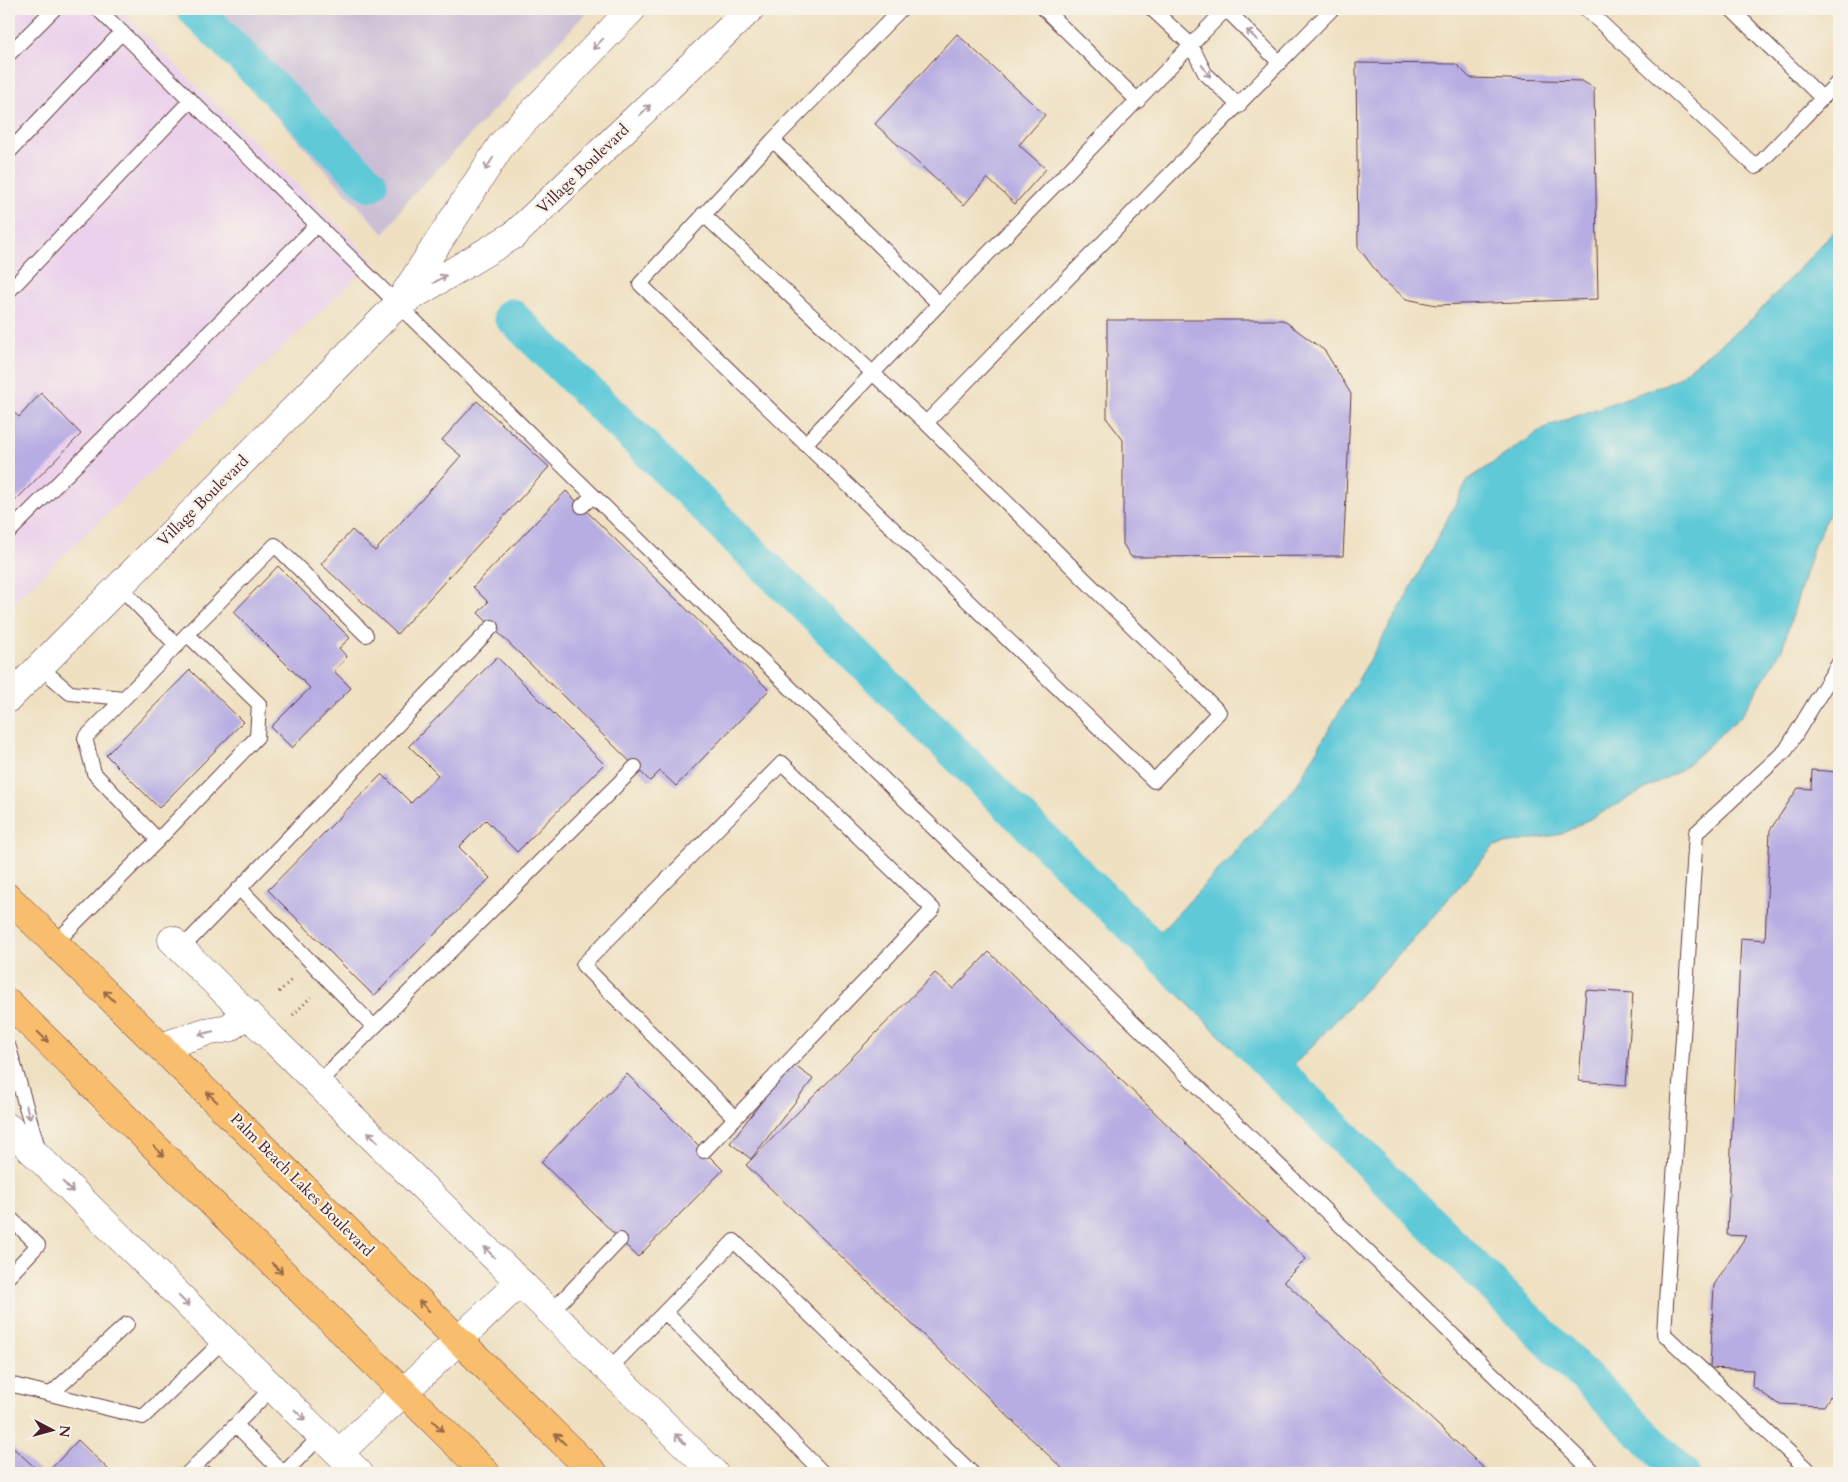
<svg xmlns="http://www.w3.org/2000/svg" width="1848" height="1482" font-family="Cardo,serif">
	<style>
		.built { fill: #ebd1eb }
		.industrial { fill: #cbbfd5 }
		.water { fill: #5fc9d8; stroke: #547482 }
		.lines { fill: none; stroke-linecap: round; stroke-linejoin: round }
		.canal { stroke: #5fc9d8; stroke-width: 35 }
		.building { fill: #b7ade3 }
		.service-casing { stroke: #633c42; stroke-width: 16 }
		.minor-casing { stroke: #633c42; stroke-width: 29 }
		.tertiary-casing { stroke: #633c42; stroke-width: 29 }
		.primary-casing { stroke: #633c42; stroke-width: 29 }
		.path { stroke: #633c42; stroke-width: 3; stroke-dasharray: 1 4; stroke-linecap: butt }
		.service { stroke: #fff; stroke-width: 14 }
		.minor { stroke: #fff; stroke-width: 28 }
		.tertiary { stroke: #fff; stroke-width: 28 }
		.primary { stroke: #f9be6d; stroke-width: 28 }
		.oneway { stroke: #ae9aa0 }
		.oneway2 { stroke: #996749 }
		.labels { text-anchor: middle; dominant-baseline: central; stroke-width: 4.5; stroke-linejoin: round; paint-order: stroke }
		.street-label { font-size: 16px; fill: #4a1f2b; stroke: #f7f3e8 }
	</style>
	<rect width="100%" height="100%" fill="#f7f3e8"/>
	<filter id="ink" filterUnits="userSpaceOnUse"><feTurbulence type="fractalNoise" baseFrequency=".02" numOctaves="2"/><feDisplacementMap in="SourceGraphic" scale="10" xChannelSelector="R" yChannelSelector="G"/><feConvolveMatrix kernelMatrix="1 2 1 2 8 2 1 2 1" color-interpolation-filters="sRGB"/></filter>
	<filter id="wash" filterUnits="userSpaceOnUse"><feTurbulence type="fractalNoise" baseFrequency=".0096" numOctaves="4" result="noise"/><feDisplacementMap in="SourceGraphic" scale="20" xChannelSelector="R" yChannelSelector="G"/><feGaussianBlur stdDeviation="1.12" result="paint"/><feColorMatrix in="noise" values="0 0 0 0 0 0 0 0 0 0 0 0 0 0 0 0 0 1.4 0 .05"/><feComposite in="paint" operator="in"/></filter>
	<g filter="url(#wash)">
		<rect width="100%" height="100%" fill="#efe0c1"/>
		<path class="built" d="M9 9H119L374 261 9 607Z"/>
		<path class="industrial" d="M177 9H590L408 200 384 234Z"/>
		<path class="water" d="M1839 226V495L1814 545 1782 649 1741 716 1681 770 1562 834 1494 846 1417 935 1272 1088 1139 955 1295 788 1404 601 1468 480 1546 427 1674 381 1753 318Z"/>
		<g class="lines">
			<path class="canal" d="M194 9 370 184
				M511 316 1184 978
				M1249 1043 1682 1473"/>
		</g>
		<g id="blocks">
			<path class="building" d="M957 34 1045 115 1019 145 1046 169 1015 204 987 178 964 205 875 124Z
				M1356 63 1456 64 1470 78 1582 81 1594 88 1598 299 1436 305 1406 299 1382 279 1358 247Z
				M1107 320H1283L1325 351 1351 394 1343 556 1131 557 1123 544V440L1107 419Z
				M41 393 81 434 9 507V408L19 417Z
				M477 401 549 467 397 634 321 564 352 530 375 551 461 456 442 440Z
				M566 491 769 690 676 786 660 771 650 781 478 613 488 602 473 587Z
				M278 566 350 638 339 648 347 657 334 671 351 688 292 748 271 727 310 688 234 612Z
				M497 657 604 764 517 852 486 820 459 847 490 878 374 996 268 890 382 774 411 803 438 775 409 746Z
				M190 670 243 722 159 808 106 755Z
				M1812 770 1839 772V1402L1830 1396 1824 1406 1778 1404 1752 1386 1753 1370 1710 1368 1714 1285 1746 1236 1727 1235 1741 938 1765 940 1770 830 1798 788 1811 789Z
				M989 952 1306 1259 1284 1281 1489 1473H1067L746 1165 935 973 953 989Z
				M1586 990 1633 993 1626 1085 1579 1081Z
				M791 1063 813 1079 751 1159 730 1143Z
				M627 1074 723 1170 638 1257 541 1162Z
				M78 1440 112 1473H47Z
				M9 1444 41 1473H9Z
				M208 1466 215 1473H201Z"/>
		</g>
	</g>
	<g filter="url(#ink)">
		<use href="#blocks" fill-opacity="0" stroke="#633c42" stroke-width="1"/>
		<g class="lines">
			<g class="service-casing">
				<path id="service" d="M98 9 435 341 1594 1473
					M901 9 773 140 939 304 1226 9
					M1044 9 1138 101
					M1152 9 1191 45 1205 73 1239 106
					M1226 9 1279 62
					M1586 9 1756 167 1839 81
					M1731 9 1822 98
					M9 54 54 9
					M9 152 122 32
					M703 214 926 423 1219 712 1154 781 640 284 773 140
					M9 291 191 100
					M926 423 1332 9
					M805 444 939 304
					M582 506 593 496
					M9 532 317 225
					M119 586 177 646
					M40 667 70 693 124 698
					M158 840 257 737 259 704 187 634
					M239 888 374 1027
					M55 943 158 840 94 773 85 738 275 545 366 635
					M181 949 492 627
					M9 1048 39 1151
					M318 1083 635 767
					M704 1151 933 909 782 763 583 965 735 1118
					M9 1217 38 1245 9 1276
					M551 1312 620 1240
					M665 1312 823 1473
					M609 1369 734 1241 972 1473
					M9 1384 143 1417 224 1340
					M51 1394 127 1324
					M236 1425 283 1473
					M188 1473 272 1388
					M284 1473 321 1436
					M1811 1473 1664 1334 1696 833 1786 750 1839 663"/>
			</g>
			<g class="minor-casing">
				<path id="minor" d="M172 940 714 1473
					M161 1047 205 1032 229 1028 247 1013
					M9 1128 359 1473
					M339 1453 520 1282"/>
			</g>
			<g class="tertiary-casing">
				<path id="tertiary" d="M404 301 514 235 750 9
					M9 698 398 304 502 144 632 9"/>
			</g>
			<g class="primary-casing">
				<path id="primary" d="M9 898 594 1473
					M9 1003 486 1473"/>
			</g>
			<path class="path" d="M279 992 293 978
				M293 1015 311 997"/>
			<use href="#service" class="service"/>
			<use href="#minor" class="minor"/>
			<use href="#tertiary" class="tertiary"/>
			<use href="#primary" class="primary"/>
		</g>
		<defs><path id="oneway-shaft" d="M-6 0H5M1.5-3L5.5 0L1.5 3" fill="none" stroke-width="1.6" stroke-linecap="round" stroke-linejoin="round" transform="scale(1.25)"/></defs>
		<g class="oneway">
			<use href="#oneway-shaft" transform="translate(1252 35) rotate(-135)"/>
			<use href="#oneway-shaft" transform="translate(598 44) rotate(134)"/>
			<use href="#oneway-shaft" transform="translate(1206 71) rotate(55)"/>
			<use href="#oneway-shaft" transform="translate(645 110) rotate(-44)"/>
			<use href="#oneway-shaft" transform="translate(489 164) rotate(123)"/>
			<use href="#oneway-shaft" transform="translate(440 279) rotate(-31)"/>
			<use href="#oneway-shaft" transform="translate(206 1033) rotate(166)"/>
			<use href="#oneway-shaft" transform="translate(28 1112) rotate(74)"/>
			<use href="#oneway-shaft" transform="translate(373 1137) rotate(-135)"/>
			<use href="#oneway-shaft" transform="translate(68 1187) rotate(45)"/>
			<use href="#oneway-shaft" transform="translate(489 1252) rotate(-135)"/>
			<use href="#oneway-shaft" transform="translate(184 1301) rotate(45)"/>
			<use href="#oneway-shaft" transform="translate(300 1415) rotate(44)"/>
			<use href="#oneway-shaft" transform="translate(680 1439) rotate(-135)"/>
		</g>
		<g class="oneway2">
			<use href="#oneway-shaft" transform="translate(109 996) rotate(-136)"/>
			<use href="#oneway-shaft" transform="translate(43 1037) rotate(45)"/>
			<use href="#oneway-shaft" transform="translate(212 1097) rotate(-136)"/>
			<use href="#oneway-shaft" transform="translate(159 1151) rotate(45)"/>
			<use href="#oneway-shaft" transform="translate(277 1268) rotate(44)"/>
			<use href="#oneway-shaft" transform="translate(424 1306) rotate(-135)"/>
			<use href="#oneway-shaft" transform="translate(438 1426) rotate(45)"/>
			<use href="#oneway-shaft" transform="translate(560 1439) rotate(-136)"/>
		</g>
	</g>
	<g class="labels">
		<g class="street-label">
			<text transform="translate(583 169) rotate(-44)">Village Boulevard</text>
			<text transform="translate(203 501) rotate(-45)">Village Boulevard</text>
			<text transform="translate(302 1185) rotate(45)">Palm Beach Lakes Boulevard</text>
		</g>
	</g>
	<rect width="1848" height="1482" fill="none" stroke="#f7f3e8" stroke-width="30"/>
	<g transform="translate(52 1430) rotate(96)" stroke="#f7f3e8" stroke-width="4" paint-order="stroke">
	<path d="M0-4L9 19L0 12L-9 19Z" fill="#4a1f2b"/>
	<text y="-8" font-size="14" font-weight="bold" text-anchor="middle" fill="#4a1f2b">N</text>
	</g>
</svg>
